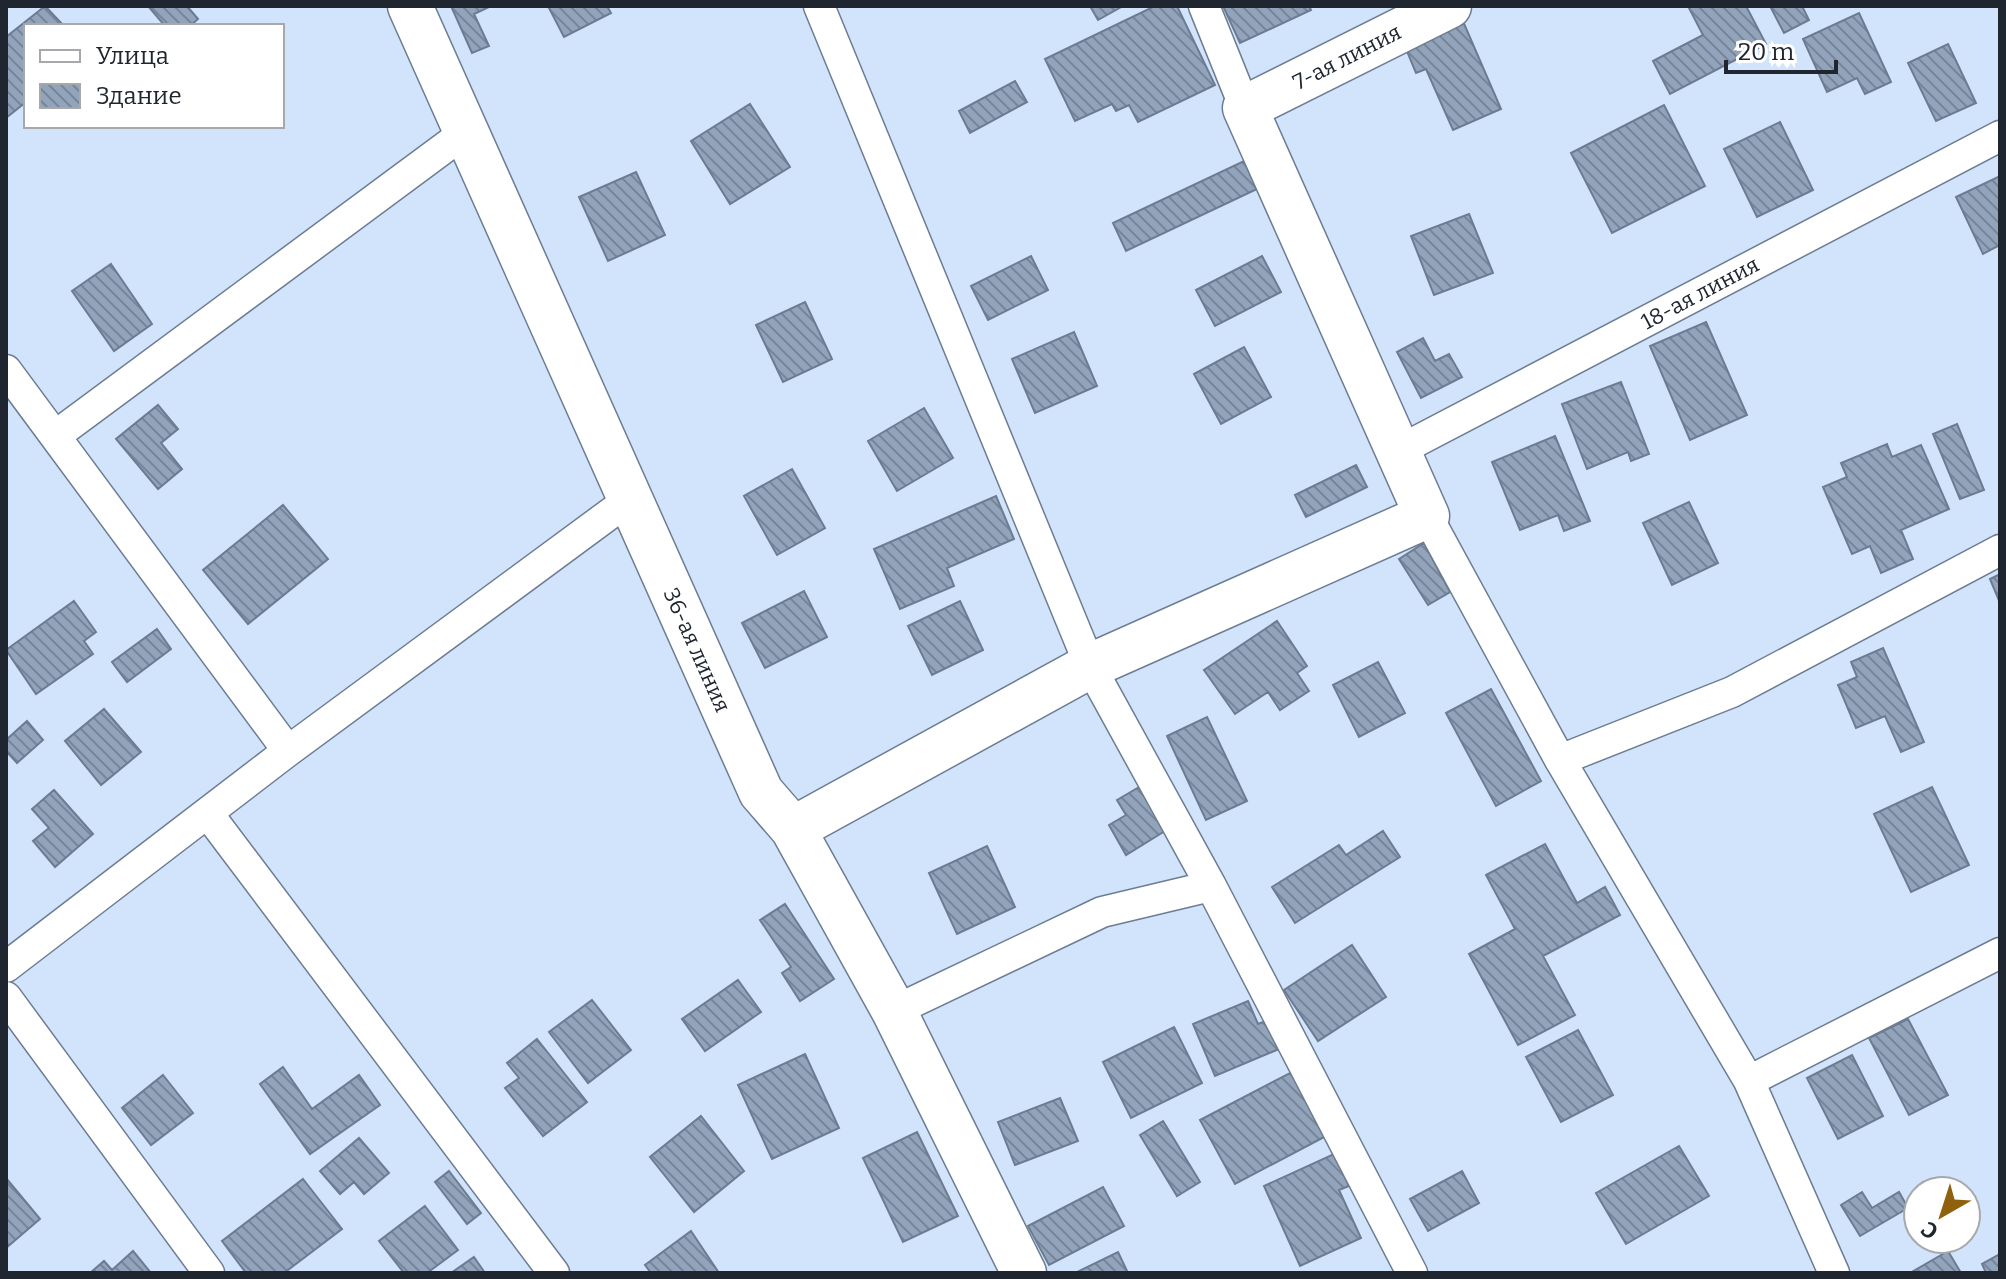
<svg xmlns="http://www.w3.org/2000/svg" width="2006" height="1279" font-family="Bitter,serif">
	<style>
		.building { fill: url(#building-back-hatch); stroke: #6b7c92; stroke-width: 2 }
		.lines { fill: none; stroke-linecap: round; stroke-linejoin: round }
		.street-casing { stroke: #6c7d93; stroke-width: 33 }
		.secondary-casing { stroke: #6c7d93; stroke-width: 47 }
		.street { stroke: #fff; stroke-width: 30 }
		.secondary { stroke: #fff; stroke-width: 44 }
		.labels { text-anchor: middle; dominant-baseline: central; stroke-width: 6; stroke-linejoin: round; paint-order: stroke }
		.street-label { font-size: 22px; fill: #20262f; stroke: #fff }
	</style>
	<defs>
		<pattern id="building-back-hatch" width="6" height="6" patternUnits="userSpaceOnUse" patternTransform="scale(2)"><rect width="6" height="6" fill="#92a4bb"/><path d="M-1 5l2 2M0 0l6 6M5-1l2 2" fill="none" stroke="#778598"/></pattern>
	</defs>
	<rect width="100%" height="100%" fill="#d1e4fc"/>
	<path class="building" d="M45 6 64 26H26V102L6 118V37Z
		M148 6H187L198 19 190 26H165Z
		M451 6H491L474 14 489 46 472 53Z
		M548 6H607L611 13 564 37Z
		M1090 6H1123L1098 20Z
		M1155 6H1177L1215 85 1138 122 1129 105 1116 111 1112 104 1075 121 1045 59Z
		M1223 6H1309L1311 10 1240 43Z
		M1688 6H1746L1766 44 1670 94 1653 61 1703 35Z
		M1770 6H1802L1809 20 1784 33Z
		M1859 13 1891 82 1865 94 1857 78 1827 92 1803 39Z
		M1462 19 1501 109 1453 130 1426 69 1416 73 1404 44Z
		M1948 44 1976 103 1936 121 1908 63Z
		M1015 81 1027 102 970 133 959 111Z
		M750 104 790 167 730 204 691 141Z
		M1664 105 1705 186 1612 233 1571 153Z
		M1780 122 1813 190 1757 217 1724 149Z
		M1244 161 1257 189 1126 251 1113 223Z
		M636 172 665 235 608 261 579 197Z
		M2000 176V245L1983 254 1956 197Z
		M1469 214 1493 273 1434 295 1411 236Z
		M1031 256 1048 290 988 320 971 286Z
		M1262 256 1281 292 1215 326 1196 290Z
		M111 264 152 324 114 351 72 291Z
		M805 302 832 359 783 382 756 325Z
		M1706 322 1747 415 1690 440 1650 346Z
		M1074 332 1097 386 1035 413 1012 359Z
		M1423 338 1435 361 1449 354 1462 377 1421 398 1397 352Z
		M1244 347 1271 397 1221 424 1194 374Z
		M1621 382 1649 454 1631 461 1628 452 1587 469 1562 404Z
		M158 405 178 429 161 443 182 469 158 489 116 439Z
		M924 408 953 458 897 491 868 441Z
		M1957 424 1984 490 1960 499 1933 434Z
		M1555 436 1590 521 1564 531 1558 515 1520 530 1492 462Z
		M1887 444 1892 457 1921 445 1949 509 1901 530 1913 559 1881 573 1870 546 1852 554 1823 487 1847 477 1841 463Z
		M1356 465 1367 487 1306 517 1295 495Z
		M792 469 825 528 777 555 744 496Z
		M996 496 1014 539 947 568 954 586 900 609 874 549Z
		M1689 502 1718 563 1672 585 1643 523Z
		M283 505 328 559 248 624 203 570Z
		M1424 543 1450 592 1428 605 1399 559Z
		M2000 574V603L1990 579Z
		M804 591 827 637 765 668 742 623Z
		M74 601 96 632 84 641 93 654 36 694 6 650Z
		M960 601 983 650 932 675 908 626Z
		M1277 621 1307 666 1297 673 1309 691 1280 710 1268 692 1235 714 1204 670Z
		M157 629 171 649 127 682 112 662Z
		M1883 648 1924 742 1901 752 1885 716 1856 728 1838 685 1857 677 1851 662Z
		M1378 662 1405 713 1359 737 1333 685Z
		M1491 689 1541 781 1496 806 1446 713Z
		M104 709 141 752 101 785 65 741Z
		M1207 717 1247 801 1206 820 1167 736Z
		M27 721 43 740 17 763 6 751V740Z
		M1139 787 1165 831 1126 855 1109 825 1126 815 1117 800Z
		M1932 787 1969 865 1911 892 1874 814Z
		M54 790 93 834 55 867 33 841 49 828 32 809Z
		M1383 831 1400 857 1295 923 1272 887 1339 845 1346 855Z
		M1545 844 1577 903 1605 887 1620 915 1543 956 1575 1015 1518 1045 1469 954 1515 929 1486 875Z
		M987 846 1015 907 957 934 929 873Z
		M785 904 834 979 800 1001 782 973 791 967 760 920Z
		M1352 945 1386 997 1318 1041 1284 990Z
		M738 980 761 1012 705 1051 682 1019Z
		M592 1000 631 1050 588 1083 549 1032Z
		M1248 1001 1258 1024 1266 1021 1279 1049 1215 1076 1193 1024Z
		M1908 1019 1948 1095 1909 1115 1869 1038Z
		M1174 1027 1202 1083 1131 1118 1103 1062Z
		M1578 1030 1613 1095 1561 1122 1526 1057Z
		M537 1039 587 1102 543 1136 505 1088 519 1078 507 1063Z
		M805 1054 839 1128 772 1159 738 1085Z
		M1852 1055 1883 1116 1838 1139 1807 1078Z
		M283 1067 312 1109 359 1075 380 1105 310 1154 260 1084Z
		M1292 1072 1326 1136 1235 1184 1200 1120Z
		M163 1075 193 1113 151 1145 122 1108Z
		M1060 1098 1078 1141 1015 1165 998 1122Z
		M701 1116 744 1171 694 1212 650 1157Z
		M1163 1121 1200 1182 1177 1196 1140 1135Z
		M917 1132 958 1216 903 1242 863 1158Z
		M359 1138 389 1173 364 1194 354 1182 340 1194 320 1171Z
		M1679 1146 1709 1196 1626 1244 1596 1193Z
		M1334 1154 1349 1186 1339 1190 1361 1238 1300 1266 1264 1186Z
		M449 1171 481 1213 467 1224 435 1182Z
		M1462 1171 1479 1203 1428 1231 1410 1199Z
		M6 1178 40 1219 6 1248Z
		M303 1179 342 1229 284 1273H246L222 1241Z
		M1103 1187 1124 1226 1049 1265 1028 1226Z
		M1862 1192 1872 1208 1899 1192 1908 1208 1860 1236 1841 1205Z
		M425 1206 458 1250 427 1273H404L379 1241Z
		M691 1231 719 1273H651L645 1265Z
		M133 1251 151 1273H90L104 1261 112 1270Z
		M1948 1251 1961 1273H1910Z
		M1118 1252 1128 1273H1075Z
		M2000 1254V1273H1986L1982 1264Z
		M474 1257 485 1273H451Z"/>
	<g class="lines">
		<g class="street-casing">
			<path id="street" d="M819 6 1090 666 1211 886
				M1204 6 1245 108
				M6 370 288 751
				M55 436 467 131
				M1400 450 2000 136
				M1427 516 1560 760 1749 1081 1834 1273
				M1560 760 1732 692 2000 550
				M209 815 554 1273
				M6 967 288 751 630 499
				M6 997 209 1273
				M894 1011 1102 912 1211 886 1412 1273
				M1749 1081 2000 953"/>
		</g>
		<g class="secondary-casing">
			<path id="secondary" d="M410 6 761 792 793 829 894 1011 1024 1273
				M793 829 1090 666 1427 516 1245 108 1449 6"/>
		</g>
		<use href="#street" class="street"/>
		<use href="#secondary" class="secondary"/>
	</g>
	<g class="labels">
		<g class="street-label">
			<text transform="translate(1347 57) rotate(-27)">7-ая линия</text>
			<text transform="translate(1700 293) rotate(-28)">18-ая линия</text>
			<text transform="translate(697 650) rotate(66)">36-ая линия</text>
		</g>
	</g>
	<rect width="2006" height="1279" fill="none" stroke="#20262f" stroke-width="16"/>
	<rect x="24" y="24" width="260" height="104" fill="#ffffff" stroke="#a6a8ac" stroke-width="2"/>
	<rect x="40" y="50" width="40" height="12" fill="#ffffff" stroke="#a6a8ac" stroke-width="2"/>
	<text x="96" y="64" font-size="24" fill="#20262f">Улица</text>
	<rect x="40" y="84" width="40" height="24" fill="url(#building-back-hatch)" stroke="#a6a8ac" stroke-width="2"/>
	<text x="96" y="104" font-size="24" fill="#20262f">Здание</text>
	<g transform="translate(1942 1215) rotate(219)"><circle r="38" fill="#ffffff" stroke="#a6a8ac" stroke-width="2"/>
	<path d="M0-6L14 30L0 20L-14 30Z" fill="#90610c"/>
	<text y="-12" font-size="22" font-weight="bold" text-anchor="middle" fill="#20262f">С</text>
	</g>
	<path d="M1726 60v12h110v-12" fill="none" stroke="#20262f" stroke-width="4"/>
	<text x="1738" y="60" font-size="24" fill="#20262f" stroke="#ffffff" stroke-width="6" paint-order="stroke">20 m</text>
</svg>
